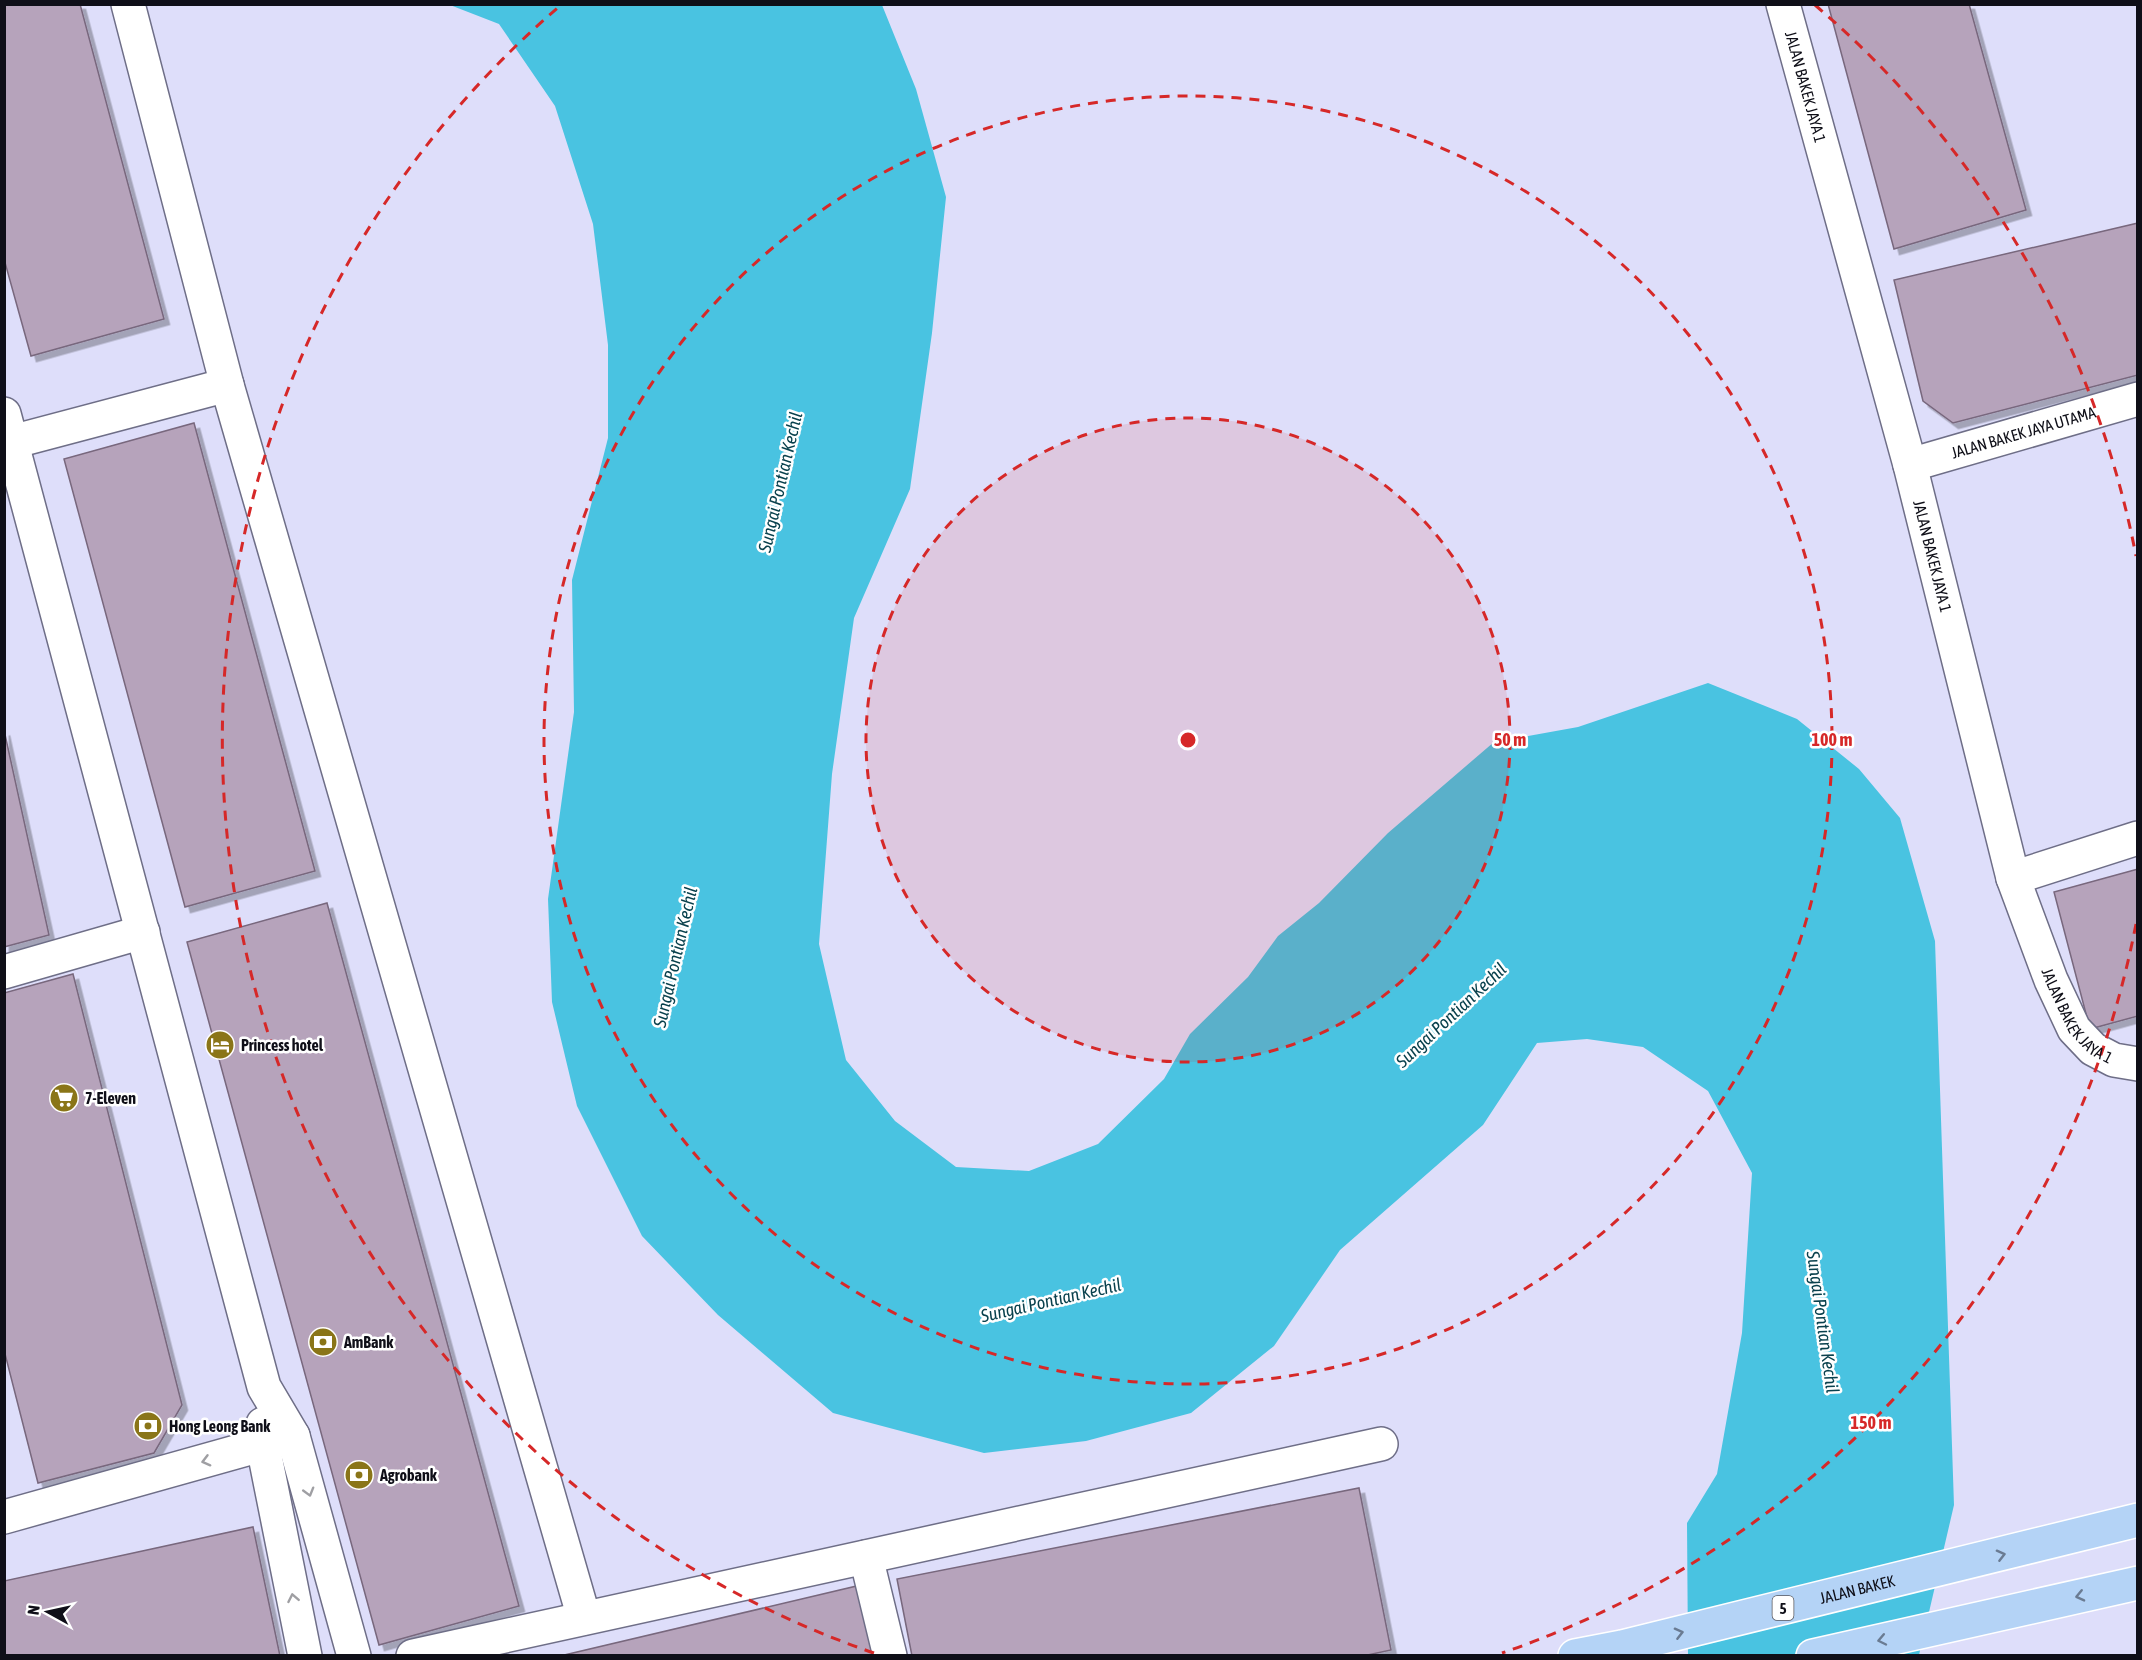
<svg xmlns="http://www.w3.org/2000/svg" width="2142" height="1660" font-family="'Asap Condensed',sans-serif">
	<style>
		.water { fill: #49c3e1 }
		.building { fill: #b6a3bb; stroke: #78677d; stroke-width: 1.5; filter: url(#shadow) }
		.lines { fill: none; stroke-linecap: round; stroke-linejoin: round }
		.minor-casing { stroke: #6e6e87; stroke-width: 36 }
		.highway-casing { stroke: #fff; stroke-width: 36 }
		.minor { stroke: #fff; stroke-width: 33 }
		.highway { stroke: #b4d3f6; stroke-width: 33 }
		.oneway { stroke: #9f9fa3 }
		.oneway2 { stroke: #6a7b92 }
		.ring { fill: none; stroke: #d62828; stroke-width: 3; stroke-dasharray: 10 8 }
		.labels { text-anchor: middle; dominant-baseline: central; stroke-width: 5; stroke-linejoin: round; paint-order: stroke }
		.shield { fill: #fff; stroke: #57575d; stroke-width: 1.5 }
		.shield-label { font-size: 15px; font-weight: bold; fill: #0f0f18 }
		.street-label { font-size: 16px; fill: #0f0f18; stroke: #fff }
		.poi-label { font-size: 16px; font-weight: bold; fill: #0f0f18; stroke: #fff; text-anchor: start }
		.water-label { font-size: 18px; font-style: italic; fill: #09414d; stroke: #fff }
		.centre { fill: #d62828; stroke: #fff; stroke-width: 3 }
		.ring-label { font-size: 18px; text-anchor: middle; font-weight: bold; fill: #d62828; stroke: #fff; stroke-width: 5; stroke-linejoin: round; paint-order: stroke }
	</style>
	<defs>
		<filter id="shadow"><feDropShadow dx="5.5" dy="5.5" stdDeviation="0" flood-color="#0004"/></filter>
	</defs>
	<rect width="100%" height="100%" fill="#dedefa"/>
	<path class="water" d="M450 5H882L916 89 946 197 932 333 910 489 854 618 832 774 819 944 846 1060 895 1121 956 1167 1029 1171 1098 1144 1164 1079 1190 1034 1248 977 1278 936 1319 903 1388 833 1494 742 1578 727 1708 683 1797 719 1859 769 1900 818 1935 941 1954 1505 1919 1655H1688L1687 1523 1717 1474 1742 1333 1752 1173 1708 1091 1643 1047 1587 1039 1537 1043 1483 1125 1340 1250 1274 1346 1191 1413 1086 1441 984 1453 833 1413 718 1315 642 1236 577 1106 552 1002 548 899 574 712 572 580 608 438V345L593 224 555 106 499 24Z"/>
	<path class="building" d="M4 4H80L164 319 31 356 4 259Z
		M1828 4H1969L2026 210 1894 249Z
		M2138 223V375L1953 423 1923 401 1894 280Z
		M194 423 315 871 185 907 64 459Z
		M4 730 49 935 4 947Z
		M2138 869V1016L2090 1029 2054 892Z
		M327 903 519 1606 379 1645 187 942Z
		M73 974 182 1405 154 1453 38 1483 4 1350V993Z
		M1359 1488 1391 1650 1363 1656H912L897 1579Z
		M253 1527 280 1656H4V1581Z
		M861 1585 877 1656H560Z"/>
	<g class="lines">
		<g class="minor-casing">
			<g id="minor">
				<path d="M128 4 227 385 584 1618"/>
				<path id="s1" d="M1783 4 1910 465 2013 878 2051 980 2074 1029 2093 1049 2114 1060 2138 1064"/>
				<path d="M4 414 264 1387 293 1436 354 1656"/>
				<path d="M4 444 227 385"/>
				<path id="s2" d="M1910 465 2138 399"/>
				<path d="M2013 878 2138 838"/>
				<path d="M4 972 143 932"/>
				<path d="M263 1424V1446L305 1656"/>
				<path d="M4 1517 293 1436"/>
				<path d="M866 1557 890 1656"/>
				<path d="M413 1656 1381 1444"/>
			</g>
		</g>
		<g class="highway-casing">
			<g id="highway">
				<path id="s3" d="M1575 1656 1622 1647 2138 1520"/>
				<path d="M1813 1656 2138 1583"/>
			</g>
		</g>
		<use href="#minor" class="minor"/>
		<use href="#highway" class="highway"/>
	</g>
	<defs><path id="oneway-chevron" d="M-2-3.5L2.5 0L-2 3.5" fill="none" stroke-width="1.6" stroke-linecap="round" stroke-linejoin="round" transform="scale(1.5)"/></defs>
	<g class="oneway">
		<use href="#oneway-chevron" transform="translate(206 1461) rotate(165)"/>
		<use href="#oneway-chevron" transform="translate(309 1492) rotate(74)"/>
		<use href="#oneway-chevron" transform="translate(293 1598) rotate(-101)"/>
	</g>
	<g class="oneway2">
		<use href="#oneway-chevron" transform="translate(2001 1555) rotate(-14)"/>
		<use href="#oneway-chevron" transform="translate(2080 1596) rotate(167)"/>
		<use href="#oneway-chevron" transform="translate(1679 1633) rotate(-14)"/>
		<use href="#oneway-chevron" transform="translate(1882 1640) rotate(168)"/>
	</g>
	<circle cx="1188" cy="740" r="322" fill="#d62828" fill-opacity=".12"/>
	<g class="ring">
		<circle cx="1188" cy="740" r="322"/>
		<circle cx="1188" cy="740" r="644"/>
		<path d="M2136 924A966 966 0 0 1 1502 1653M874 1653A966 966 0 0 1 561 5M1815 5A966 966 0 0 1 2136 556"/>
	</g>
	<defs>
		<g id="hotel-disc" transform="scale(1.5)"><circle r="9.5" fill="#8a7518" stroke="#fff"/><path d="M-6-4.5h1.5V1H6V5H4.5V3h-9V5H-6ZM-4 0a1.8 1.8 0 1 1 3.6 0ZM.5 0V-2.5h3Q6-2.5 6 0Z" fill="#fff"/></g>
		<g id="supermarket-disc" transform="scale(1.5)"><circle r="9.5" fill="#8a7518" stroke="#fff"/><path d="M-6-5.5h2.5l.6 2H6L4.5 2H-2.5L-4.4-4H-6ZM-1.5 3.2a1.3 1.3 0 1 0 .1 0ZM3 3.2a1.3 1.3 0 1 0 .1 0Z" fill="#fff"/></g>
		<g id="bank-disc" transform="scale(1.5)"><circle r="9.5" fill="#8a7518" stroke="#fff"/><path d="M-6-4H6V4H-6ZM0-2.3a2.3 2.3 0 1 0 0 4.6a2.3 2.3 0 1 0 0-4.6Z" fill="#fff"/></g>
	</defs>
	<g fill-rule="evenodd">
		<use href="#hotel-disc" x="220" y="1045"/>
		<use href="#supermarket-disc" x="64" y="1098"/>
		<use href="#bank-disc" x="323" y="1342"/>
		<use href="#bank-disc" x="148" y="1426"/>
		<use href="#bank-disc" x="359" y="1475"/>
	</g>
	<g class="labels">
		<rect class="shield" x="1772.5" y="1596" width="21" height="24" rx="4.5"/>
		<g class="shield-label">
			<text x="1783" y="1608">5</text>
		</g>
		<g class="street-label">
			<text stroke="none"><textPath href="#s1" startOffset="86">JALAN BAKEK JAYA 1</textPath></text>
			<text stroke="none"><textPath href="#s2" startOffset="118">JALAN BAKEK JAYA UTAMA</textPath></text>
			<text stroke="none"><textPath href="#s1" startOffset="572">JALAN BAKEK JAYA 1</textPath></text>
			<text stroke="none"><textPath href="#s1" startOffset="1058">JALAN BAKEK JAYA 1</textPath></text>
			<text stroke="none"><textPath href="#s3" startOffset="290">JALAN BAKEK</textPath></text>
		</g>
		<g class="poi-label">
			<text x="241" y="1045">Princess hotel</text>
			<text x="85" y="1098">7-Eleven</text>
			<text x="344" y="1342">AmBank</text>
			<text x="169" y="1426">Hong Leong Bank</text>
			<text x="380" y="1475">Agrobank</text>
		</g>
		<g class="water-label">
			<text transform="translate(780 482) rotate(-77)">Sungai Pontian Kechil</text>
			<text transform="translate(675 957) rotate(-77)">Sungai Pontian Kechil</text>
			<text transform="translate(1451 1015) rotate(-43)">Sungai Pontian Kechil</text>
			<text transform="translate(1051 1300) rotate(-13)">Sungai Pontian Kechil</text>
			<text transform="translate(1823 1322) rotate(82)">Sungai Pontian Kechil</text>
		</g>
	</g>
	<circle cx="1188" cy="740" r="9" class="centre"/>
	<g class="ring-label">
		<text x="1510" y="746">50 m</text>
		<text x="1832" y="746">100 m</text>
		<text x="1871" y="1429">150 m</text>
	</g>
	<rect width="2142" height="1660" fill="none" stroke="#0f0f18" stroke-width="12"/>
	<g transform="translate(48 1612) rotate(278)" stroke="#ffffff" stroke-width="4.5" paint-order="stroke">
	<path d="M0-4.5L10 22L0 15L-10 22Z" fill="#0f0f18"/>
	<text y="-9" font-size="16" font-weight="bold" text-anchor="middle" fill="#0f0f18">N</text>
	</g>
</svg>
